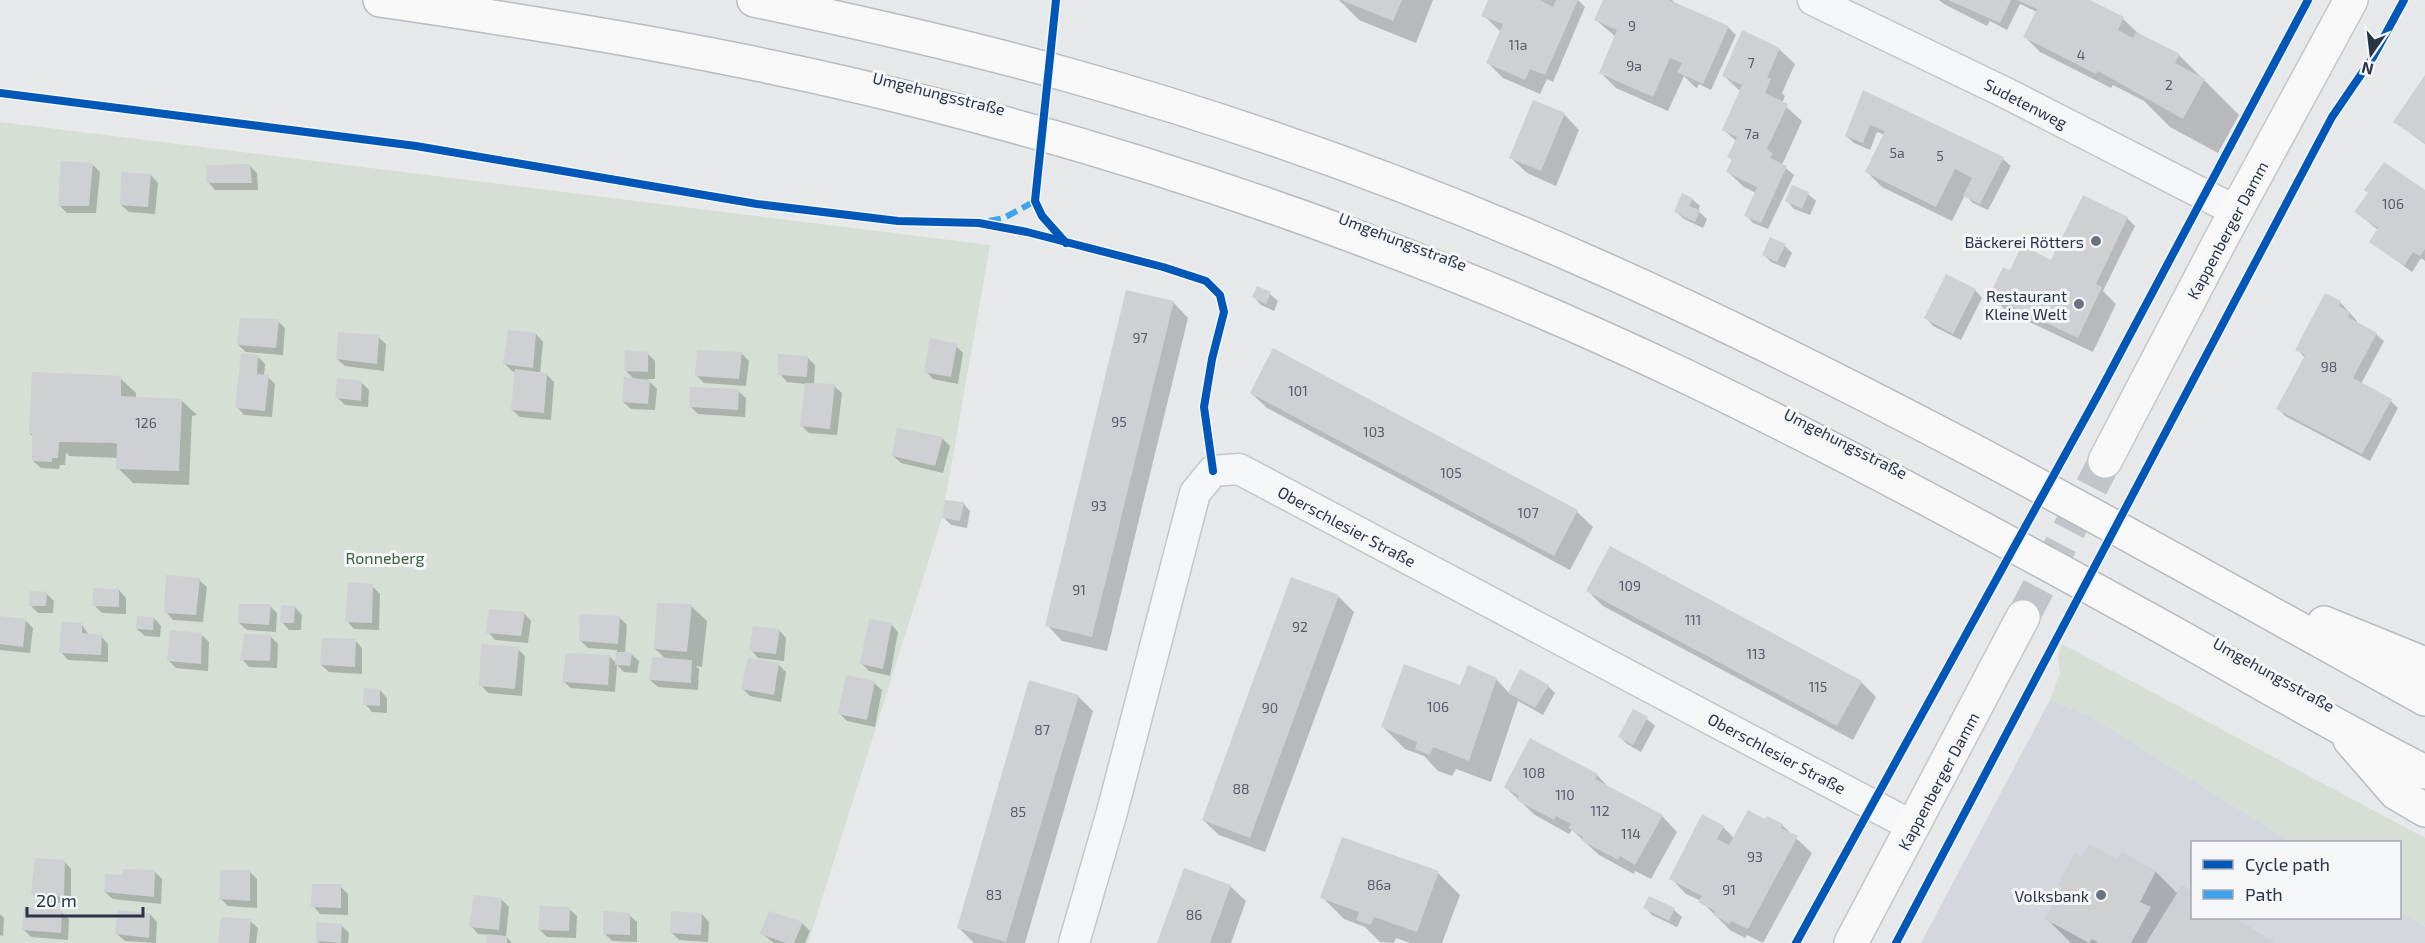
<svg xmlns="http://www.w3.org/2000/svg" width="2425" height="943" font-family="'Exo 2',sans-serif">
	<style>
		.built { fill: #d4d7dd }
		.green { fill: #d6ded6 }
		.shadow { fill: #0003 }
		.building { fill: #ced0d3 }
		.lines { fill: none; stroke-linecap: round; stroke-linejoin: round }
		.secondary-tunnel { stroke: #c1c4c9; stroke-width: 33; stroke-dasharray: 33 16; stroke-linecap: butt }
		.minor-casing { stroke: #c4c6c8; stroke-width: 33 }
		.secondary-casing { stroke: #c4c6c8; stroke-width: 36 }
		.trunk-casing { stroke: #b8bbbf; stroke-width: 36 }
		.minor { stroke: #f5f6f7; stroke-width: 30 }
		.secondary { stroke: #f8f8f8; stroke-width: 33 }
		.trunk { stroke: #f8f8f8; stroke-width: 33 }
		.quiet { stroke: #3ea3ec; stroke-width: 6; stroke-dasharray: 12 6; stroke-linecap: butt }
		.cycleway-casing { stroke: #f4f6f9; stroke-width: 11 }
		.cycleway { stroke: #0057b8; stroke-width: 8 }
		.poi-dot { fill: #6c737f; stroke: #f4f6f9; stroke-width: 2 }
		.labels { text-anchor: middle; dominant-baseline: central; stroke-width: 6; stroke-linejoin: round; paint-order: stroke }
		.number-label { font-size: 14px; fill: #545c69 }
		.street-label { font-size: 16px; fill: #2b3445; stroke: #f4f6f9 }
		.poi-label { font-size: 16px; fill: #2b3445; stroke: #f4f6f9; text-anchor: end }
		.park-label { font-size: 16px; fill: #3f6138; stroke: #f4f6f9 }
	</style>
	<rect width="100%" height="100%" fill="#e6e8ea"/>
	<path class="built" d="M2050 700 2090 716 2291 842H2192V918H2400V911L2425 927V943H1921Z"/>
	<path class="green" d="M0 122 990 245 942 518 808 943H0Z
		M2062 644 2425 838V927L2400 911V842H2291L2090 716 2050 700 2060 673 2058 656Z"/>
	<path class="shadow" d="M1339 0H1433L1416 43 1359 20Z
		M1490 0H1578L1585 7 1553 82 1547 79 1540 94 1503 78 1488 63 1501 32 1483 15Z
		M1604 0H1672L1677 5 1728 27 1736 35 1711 90 1699 84 1697 88 1695 87 1684 76 1668 111 1616 88 1600 72 1616 37 1596 20Z
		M1939 0H2086L2123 19 2139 34 2179 55 2239 115 2218 153 2170 127 2144 101 2113 85 2111 88 2040 52 2025 37 2037 12 2020 4 2007 30 1990 21 1987 26 1944 4Z
		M1779 49 1795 64 1782 93 1785 96 1782 103 1802 121 1782 165 1794 175 1768 229 1753 223 1746 215 1756 193 1744 187 1728 172 1733 161 1729 157 1736 141 1724 130 1741 92 1723 75Z
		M2425 78V144L2395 122Z
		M1864 92 2003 159 2011 166 1988 210 1973 203 1965 195 1952 221 1882 187 1867 172 1885 135 1877 132 1870 150 1854 143 1846 136Z
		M1564 114 1579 130 1556 186 1527 173 1511 158Z
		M92 164 100 172 96 213H67L59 205Z
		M250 166 257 173 258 190H215L208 182Z
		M151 175 158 183 155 214 129 212 121 205Z
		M1793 187 1808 194 1816 201 1810 215 1794 209 1787 201Z
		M2425 192V261L2421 258 2412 272 2370 241 2378 230 2356 212Z
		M1692 199 1700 206 1698 211 1707 219 1703 228 1684 219 1676 212Z
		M2127 218 2135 226 2103 291 2116 304 2093 352 2006 311 1991 295 2011 272 2058 266Z
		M1785 246 1792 253 1785 268 1771 262 1764 255Z
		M1975 290 1982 298 1961 340 1933 326 1926 318Z
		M1270 294 1278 301 1274 311 1261 305 1254 297Z
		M2326 295 2341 303 2357 321 2356 323 2376 334 2384 341 2361 384 2391 401 2398 408 2370 461 2285 416 2278 408 2305 358 2297 349Z
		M1173 302 1188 318 1107 651 1062 641 1047 625Z
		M278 321 285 328 283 355 246 352 238 345Z
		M536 334 543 342 540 374H546L554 382 551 420 520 417 512 410 516 372 512 371 505 364Z
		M378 337 386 344 384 371 345 366 337 359Z
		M956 346 963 353 958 384 933 379 926 371Z
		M1274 350 1577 512 1593 527 1570 570 1267 408 1251 393Z
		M647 353 655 361V379H647L657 389 655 410 631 409 623 402 635 380 626 371Z
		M741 353 749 361 746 386 704 383 696 375Z
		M258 357 265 364 264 377H268L275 384 272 417 244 415 237 407Z
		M808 358 815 365 814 385 834 386 842 393 837 435 809 433 801 425 806 384 787 382 780 374Z
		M120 378 136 393V398L181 400 197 415 192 416 189 485 133 483 118 468V458L69 456 66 452 65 465H60L59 469 41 468 33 461 34 437 30 434Z
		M362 383 369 390 368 407 345 405 337 397Z
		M738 391 746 398 745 417 698 414 691 407Z
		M942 438 950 446 943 473 901 463 893 456Z
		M963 503 970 511 967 528 951 525 943 517Z
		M199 580 207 587 203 622 173 620 166 612Z
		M372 586 380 594 379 630 354 629 347 621Z
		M119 590 126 598V614L102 613 95 606Z
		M1588 591 1861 682 1876 697 1853 740 1603 606Z
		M46 593 54 601 53 613H38L30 605Z
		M1338 596 1354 612 1265 852 1219 835 1203 820Z
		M270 606 277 613 276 632 247 630 239 623Z
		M691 606 707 621 702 667 696 666 699 669 698 690 658 687 650 680 666 659 655 649Z
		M295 607 302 615 301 630H289L282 622Z
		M524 613 531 621 528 643 495 640 488 632Z
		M0 618 26 621 33 628 30 653 0 650Z
		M154 618 161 626 160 637 145 636 137 629Z
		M620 618 627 625 625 653 631 654 639 661 637 673 624 672 617 665 615 692 571 688 563 681 609 656 616 663 617 650 588 648 580 640Z
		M891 624 898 632 890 676 869 671 862 664Z
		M82 625 89 635 101 636 108 644V662L68 660 61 652Z
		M779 630 786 638 784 661 758 658 751 650Z
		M202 635 209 642 208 671 176 668 169 661Z
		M271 637 278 644 277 668 249 667 242 659Z
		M355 640 362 648V674L329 672 321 665Z
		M518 649 525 656 522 696 488 693 481 685Z
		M778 664 786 672 781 702 750 696 743 689Z
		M1496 679 1509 693 1548 686 1555 693 1543 715 1518 701 1491 782 1456 769 1452 776 1438 771 1424 756 1405 749 1383 727 1461 687Z
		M874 683 882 690 875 727 847 721 840 714Z
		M380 690 387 698V713L372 712 365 704Z
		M1078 696 1093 711 1025 943H974L959 928Z
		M1633 711 1647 719 1655 726 1641 752 1627 744 1620 737Z
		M1597 775 1610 789 1662 816 1677 832 1651 879 1635 871 1634 874 1599 855 1572 830 1569 834 1535 815 1505 787Z
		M1765 821 1782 825 1812 853 1763 943 1747 935 1745 938 1730 930 1701 901 1686 894 1671 878 1723 827 1734 838Z
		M2083 859 2119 861 2156 872 2178 894 2183 887 2192 893V918H2232L2273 943H2071L2047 919Z
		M64 861 71 869V904L41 901 33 894Z
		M155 872 162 879 161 904 113 899 105 892 124 876Z
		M250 872 257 879V908L228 906 220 898Z
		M1438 873 1460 895 1442 943H1410L1396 938 1394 943 1380 942 1365 927 1344 919 1322 897Z
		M340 886 348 894V915L320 914 313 906Z
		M1230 886 1246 901 1231 943H1159Z
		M501 899 509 907 506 936 512 943H488L489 935 478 934 471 926Z
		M1645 907 1674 910 1682 917 1677 927 1652 915Z
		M569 909 577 916 576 938 547 937 539 929Z
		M61 912 69 919 68 940 31 937 23 929Z
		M0 914 4 918 3 936 0 935Z
		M150 914 157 922 156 943 125 941 117 934Z
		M702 914 709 922 708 942 679 940 671 932Z
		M629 915 637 922V942L612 941 604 933Z
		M250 921 258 928 256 943H220Z
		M802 923 810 931 805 943H774L762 934Z
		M341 925 349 933 348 943H320L317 941Z"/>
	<path class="building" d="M1341 0H1402L1393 21Z
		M1488 0H1540L1553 7 1556 0H1578L1545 75 1530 69 1525 80 1486 63 1503 24 1481 16Z
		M1603 0H1669L1729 26 1703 84 1677 72 1682 63 1670 58 1653 97 1599 73 1617 30 1594 20Z
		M1948 0H2011L2000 23Z
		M2017 0H2090L2124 17 2118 30 2133 38 2136 32 2180 54 2175 63 2205 79 2183 119 2098 71 2096 74 2023 37 2037 9Z
		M1742 30 1780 48 1767 78 1771 79 1765 93 1788 104 1767 149 1773 154 1770 158 1787 166 1761 223 1744 216 1757 187 1726 172 1732 159 1727 157 1737 137 1722 130 1742 85 1722 76Z
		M2425 75V143L2393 122Z
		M1863 90 2004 157 1980 204 1963 196 1972 178 1955 169 1936 207 1865 172 1885 131 1870 125 1863 143 1845 136Z
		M1533 100 1565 113 1541 171 1509 158Z
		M61 161 93 163 89 206H58Z
		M2384 162 2425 190V249L2420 256 2413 252 2404 266 2369 242 2378 228 2354 212 2368 193 2364 190Z
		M250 164 252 183H206L207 165Z
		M121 172 151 174 148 207 120 205Z
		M1792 185 1809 192 1802 209 1785 201Z
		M1682 193 1693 198 1689 206 1700 210 1695 222 1674 212Z
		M2083 195 2128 217 2096 284 2102 287 2078 338 1989 296 2003 267 2010 270 2022 245 2051 260Z
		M1770 237 1786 244 1777 262 1762 255Z
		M1946 274 1976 289 1953 334 1924 318Z
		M1257 286 1271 292 1266 304 1252 297Z
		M1126 290 1174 301 1092 637 1045 626Z
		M2325 293 2341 301 2339 306 2350 312 2348 317 2377 333 2353 378 2392 399 2362 454 2276 409 2305 355 2295 350Z
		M240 318 279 319 276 348 237 345Z
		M508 330 536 333 533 368 503 364Z
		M338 332 379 335 377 364 336 359Z
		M930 338 957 344 951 377 924 372Z
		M1273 348 1578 510 1554 556 1250 393Z
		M625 350 648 352V372L624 371Z
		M697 350 742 352 739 379 695 376Z
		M241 353 258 355 257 374 269 375 265 411 235 408Z
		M778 354 808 356 807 377 778 375Z
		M515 369 547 373 544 413 511 410Z
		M32 372 121 376V396L182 399 179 471 116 469 117 444 114 443 59 442 58 458H52V462L32 461V434H29Z
		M624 377 650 380 648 404 622 402Z
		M337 378 362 381 361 401 335 398Z
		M805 383 835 384 830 429 800 426Z
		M690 387 739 389 738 410 689 407Z
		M897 428 943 437 935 466 892 456Z
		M945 500 964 502 960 521 942 518Z
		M1610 546 1862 681 1837 726 1586 591Z
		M166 575 200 578 196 615 164 613Z
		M1291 577 1339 595 1250 838 1202 820Z
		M348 582 373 584 372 623 345 622Z
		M93 588 119 589V607L93 606Z
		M30 591 47 592 46 606H29Z
		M657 603 692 604 687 652 654 649Z
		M239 604H271L269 625 238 623Z
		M281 605 295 606 294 623H280Z
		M489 609 525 612 521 636 486 633Z
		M580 614 620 616 618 644 579 641Z
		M0 616 26 619 23 647 0 644Z
		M137 616 154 617 153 630 136 629Z
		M869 619 892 623 883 669 860 664Z
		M62 622 82 623V633L102 635 101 655 59 653Z
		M753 626 780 629 776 654 749 651Z
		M170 630 202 633 201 664 167 661Z
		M244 634 271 635 270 661 240 660Z
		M322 638 356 639 355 667 320 665Z
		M481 644 519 647 515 689 479 686Z
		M616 652H632L630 666 615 665Z
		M566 653 610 655 608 685 562 682Z
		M652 657 692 660 691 683 649 680Z
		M748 658 779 663 774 695 741 689Z
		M1404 664 1460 685 1468 665 1497 678 1469 761 1433 747 1430 755 1415 749 1417 742 1381 727Z
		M1520 669 1549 685 1535 708 1508 693Z
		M846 675 875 681 867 720 838 714Z
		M1029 680 1079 695 1006 942 957 928Z
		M364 688 380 689V706L363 705Z
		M1633 709 1648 717 1633 745 1618 737Z
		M1530 738 1598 774 1595 779 1663 815 1635 865 1620 856 1618 860 1581 840 1583 837 1568 828 1571 824 1556 816 1554 820 1535 810 1517 800 1519 796 1504 787Z
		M1748 810 1765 819 1767 816 1783 824 1781 828 1798 836 1748 929 1731 921 1730 924 1713 915 1715 911 1698 902 1702 896 1669 879 1702 814 1724 826 1717 839 1729 845Z
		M1342 837 1439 871 1417 932 1374 917 1371 925 1356 920 1359 912 1320 898Z
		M2089 844 2118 859 2122 852 2156 871 2140 902 2151 907 2131 943H2099L2092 939 2089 943 2045 919 2062 887 2058 885 2075 853 2082 857Z
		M35 858 65 860 64 897 31 894Z
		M1184 868 1231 885 1210 943H1157Z
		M123 869 155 870 154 897 104 892 105 874 123 875Z
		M221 870H250V901L219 899Z
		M312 884H341V908L311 907Z
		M2182 885 2192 891V918H2235L2276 943H2146Z
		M474 895 502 898 499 930 469 927Z
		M1649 896 1675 908 1669 921 1643 908Z
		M540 906 570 907 569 931 538 930Z
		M24 907 62 910 61 933 22 930Z
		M118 910 150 913 149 938 115 934Z
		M603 911 630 913V935L603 934Z
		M671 911 702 913 701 935 670 933Z
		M769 911 803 922 794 943H786L760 934Z
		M221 917 251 919 249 943H218Z
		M316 922 342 924 341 943 316 941Z
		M487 934 507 936V943H486Z"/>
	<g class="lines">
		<path class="secondary-tunnel" d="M2023 617 2105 461"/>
		<g class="minor-casing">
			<path id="minor" d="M1813 0 2008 94 2236 211
				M1074 943 1112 812 1195 493 1213 471 1239 469 1914 827"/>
		</g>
		<g class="secondary-casing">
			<path id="secondary" d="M2105 461 2221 239 2351 0
				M1851 943 2023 617"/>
		</g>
		<g class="trunk-casing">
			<path id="trunk" d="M380 0C566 27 753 58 935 105 1192 171 1443 261 1683 375 1850 455 2012 544 2173 633 2257 680 2339 729 2425 772
				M754 0C858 22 962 45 1065 74 1241 123 1423 189 1590 263 1877 390 2151 547 2425 699
				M2324 623 2425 664
				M2350 740 2396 793 2425 810"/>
		</g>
		<use href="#minor" class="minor"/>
		<use href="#secondary" class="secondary"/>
		<use href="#trunk" class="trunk"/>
		<path class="quiet" d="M989 221 1004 218 1035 201"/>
		<g class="cycleway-casing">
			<path id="cycleway" d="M1056 0 1035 201 1042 216 1066 243
				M0 93 416 146 757 204 898 221 979 223 1027 232 1163 267 1206 281 1220 295 1224 312 1212 359 1204 407 1213 471
				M1796 943 2099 393 2308 0
				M1896 943 2332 117 2373 57 2404 0"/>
		</g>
		<use href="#cycleway" class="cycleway"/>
	</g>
	<g class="poi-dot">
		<circle cx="2096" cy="241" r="6"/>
		<circle cx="2079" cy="304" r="6"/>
		<circle cx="2101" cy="895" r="6"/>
	</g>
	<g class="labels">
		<g class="number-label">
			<text x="1632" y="25">9</text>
			<text x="1518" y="44">11a</text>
			<text x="2081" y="54">4</text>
			<text x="1751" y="62">7</text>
			<text x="1634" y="65">9a</text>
			<text x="2169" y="84">2</text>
			<text x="1752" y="133">7a</text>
			<text x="1897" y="152">5a</text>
			<text x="1940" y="155">5</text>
			<text x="2393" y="203">106</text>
			<text x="1140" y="337">97</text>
			<text x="2329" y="366">98</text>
			<text x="1298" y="390">101</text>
			<text x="1119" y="421">95</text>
			<text x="146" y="422">126</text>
			<text x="1374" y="431">103</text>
			<text x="1451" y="472">105</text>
			<text x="1099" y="505">93</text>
			<text x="1528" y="512">107</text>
			<text x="1630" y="585">109</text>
			<text x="1079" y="589">91</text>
			<text x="1693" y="619">111</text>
			<text x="1300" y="626">92</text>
			<text x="1756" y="653">113</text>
			<text x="1818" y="686">115</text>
			<text x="1438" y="706">106</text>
			<text x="1270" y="707">90</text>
			<text x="1042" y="729">87</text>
			<text x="1534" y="772">108</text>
			<text x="1241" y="788">88</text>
			<text x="1565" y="794">110</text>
			<text x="1600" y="810">112</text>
			<text x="1018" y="811">85</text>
			<text x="1631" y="833">114</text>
			<text x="1755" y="856">93</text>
			<text x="1379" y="884">86a</text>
			<text x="1729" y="889">91</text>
			<text x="994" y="894">83</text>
			<text x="1194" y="914">86</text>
		</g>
		<g class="street-label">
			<text transform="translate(939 93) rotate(14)">Umgehungsstraße</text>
			<text transform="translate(2026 103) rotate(27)">Sudetenweg</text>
			<text transform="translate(2227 230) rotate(-62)">Kappenberger Damm</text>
			<text transform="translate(1403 241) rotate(21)">Umgehungsstraße</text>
			<text transform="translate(1846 443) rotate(27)">Umgehungsstraße</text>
			<text transform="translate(1347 526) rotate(28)">Oberschlesier Straße</text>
			<text transform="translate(2274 674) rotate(29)">Umgehungsstraße</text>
			<text transform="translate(1777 753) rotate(28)">Oberschlesier Straße</text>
			<text transform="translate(1938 781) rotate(-62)">Kappenberger Damm</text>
		</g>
		<g class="poi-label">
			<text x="2084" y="241">Bäckerei Rötters</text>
			<text x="2067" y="295">Restaurant<tspan x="2067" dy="18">Kleine Welt</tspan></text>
			<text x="2089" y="895">Volksbank</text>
		</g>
		<g class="park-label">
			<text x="385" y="557">Ronneberg</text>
		</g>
	</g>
	<rect x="2191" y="841" width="210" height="78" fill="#f4f6f9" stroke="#a4a8b1" stroke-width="1.5"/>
	<rect x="2203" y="860" width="30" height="9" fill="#0057b8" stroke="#a4a8b1" stroke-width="1.5"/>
	<text x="2245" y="871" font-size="18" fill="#2b3445">Cycle path</text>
	<rect x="2203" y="890" width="30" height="9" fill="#3ea3ec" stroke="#a4a8b1" stroke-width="1.5"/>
	<text x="2245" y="901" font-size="18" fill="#2b3445">Path</text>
	<g transform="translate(2371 54) rotate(194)" stroke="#f4f6f9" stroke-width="4.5" paint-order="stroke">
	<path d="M0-4.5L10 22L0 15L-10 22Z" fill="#2b3445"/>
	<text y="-9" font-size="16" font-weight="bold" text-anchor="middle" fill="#2b3445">N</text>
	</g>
	<path d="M27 907v9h116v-9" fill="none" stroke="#2b3445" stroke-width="3"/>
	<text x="36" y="907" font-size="18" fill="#2b3445" stroke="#f4f6f9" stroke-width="4.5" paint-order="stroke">20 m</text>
</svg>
